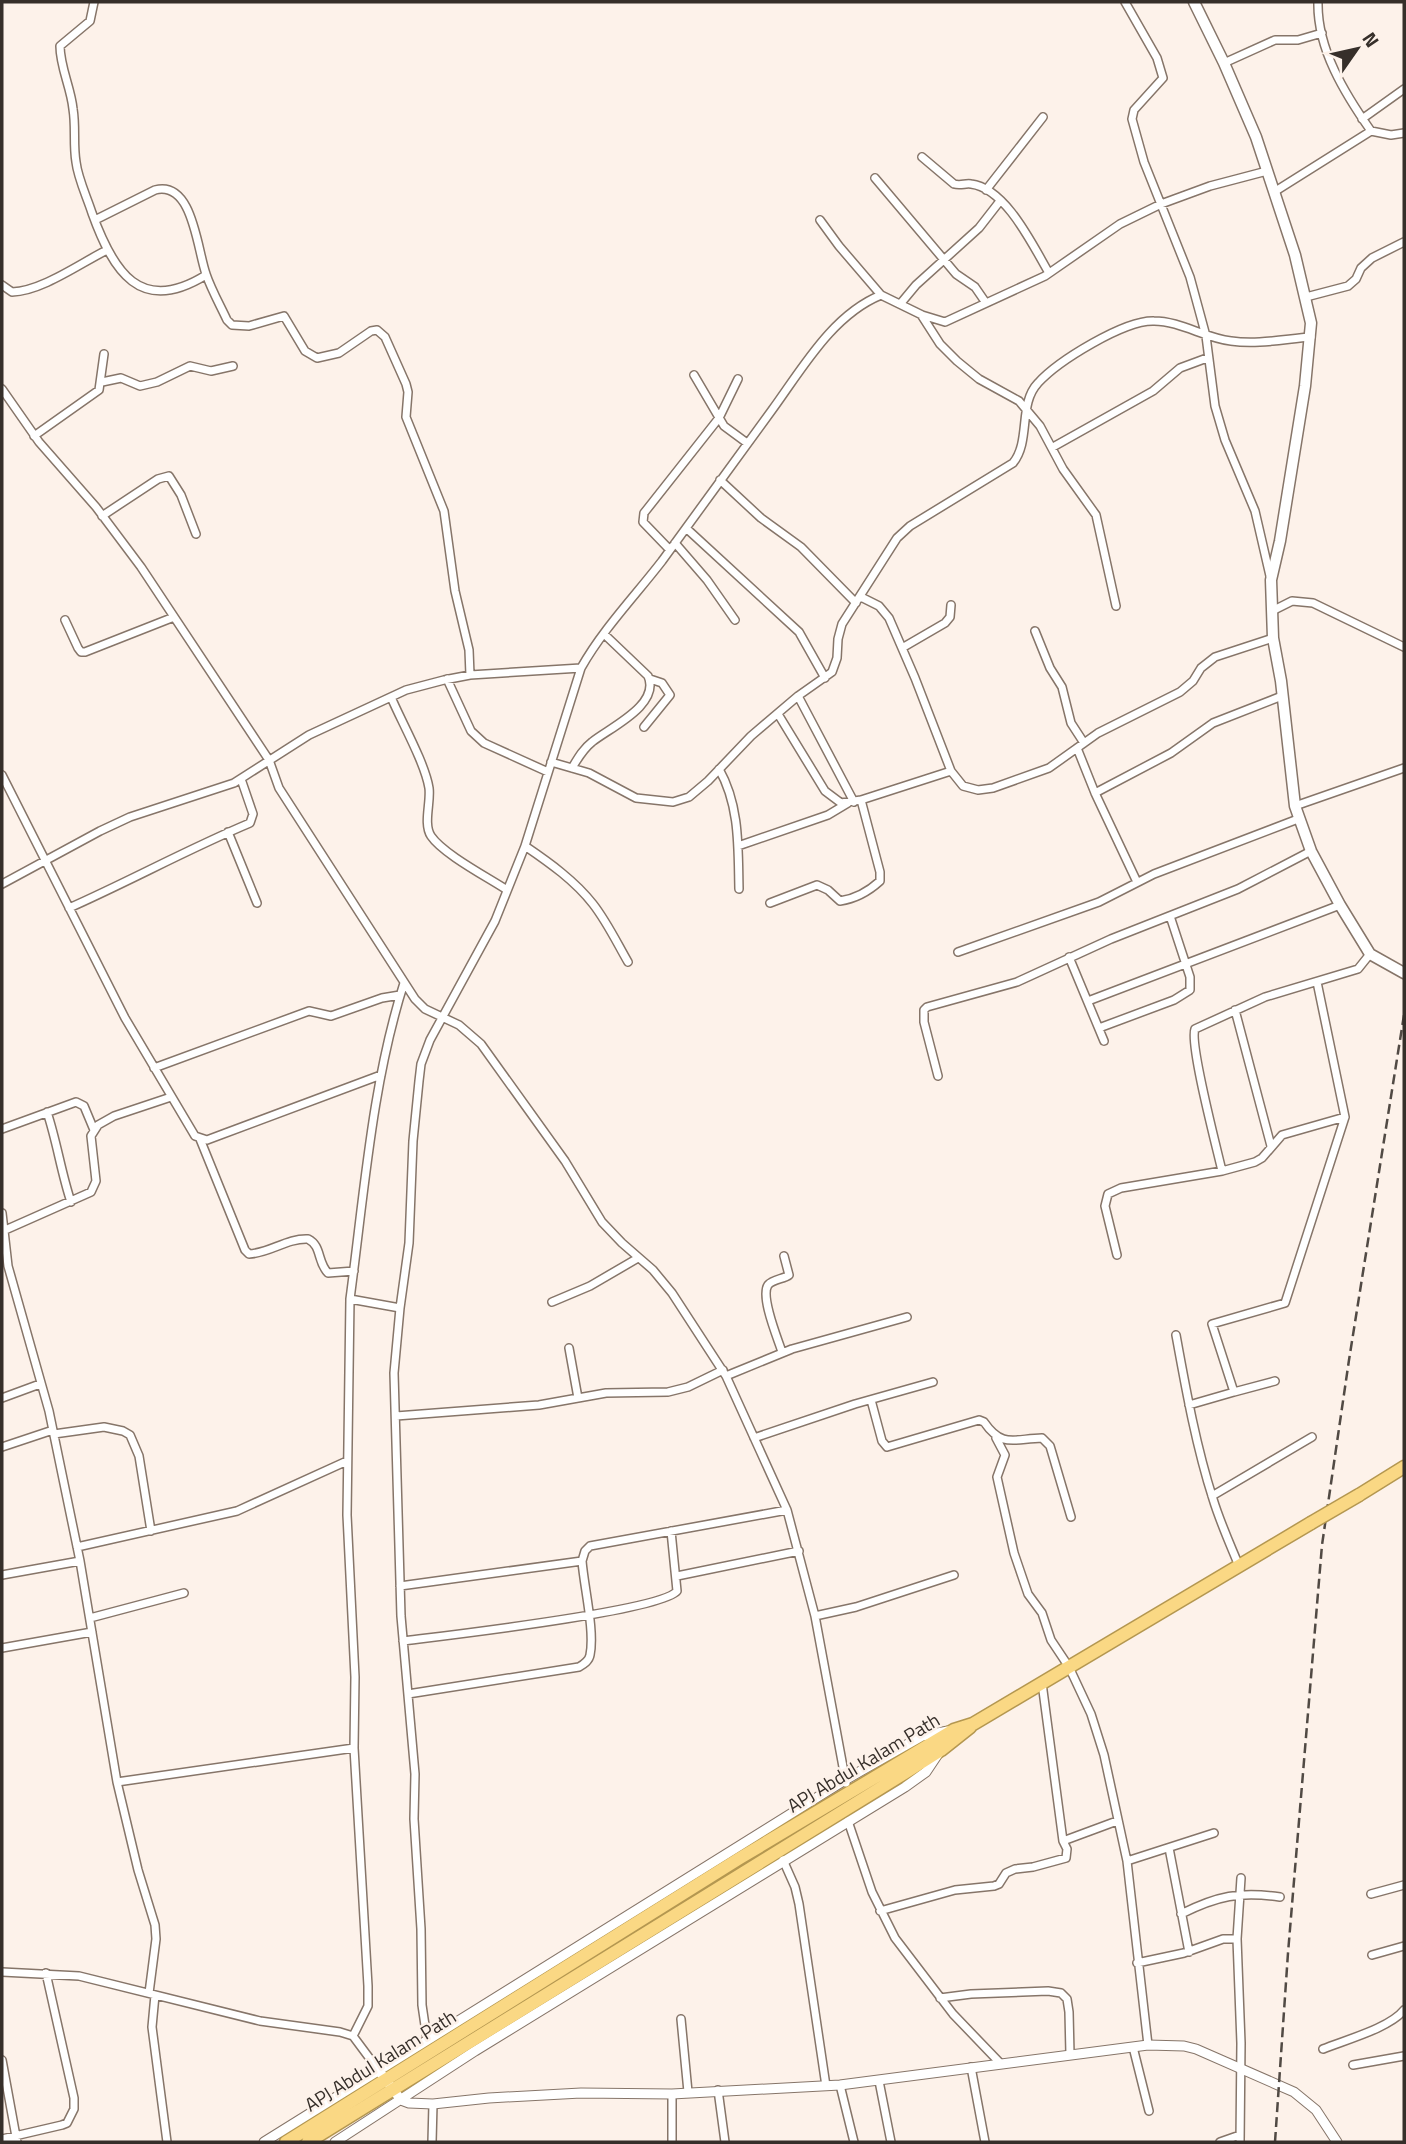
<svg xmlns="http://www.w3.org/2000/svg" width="1406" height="2144" font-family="'Titillium Web',sans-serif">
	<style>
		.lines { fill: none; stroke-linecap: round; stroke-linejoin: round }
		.minor-casing { stroke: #867569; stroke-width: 10 }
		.tertiary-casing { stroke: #867569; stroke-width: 11 }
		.secondary-casing { stroke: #867569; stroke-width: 13 }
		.trunk-casing { stroke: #b49750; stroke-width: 15 }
		.minor { stroke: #fff; stroke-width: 7 }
		.tertiary { stroke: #fff; stroke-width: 9 }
		.secondary { stroke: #fff; stroke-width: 10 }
		.trunk { stroke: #fad884; stroke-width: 12 }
		.rail { stroke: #514a44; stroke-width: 2.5; stroke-dasharray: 10 5; stroke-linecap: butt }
		.trunk-bridge-casing { stroke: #b49750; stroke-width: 15; stroke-linecap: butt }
		.trunk-bridge { stroke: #fad884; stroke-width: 12 }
		.labels { text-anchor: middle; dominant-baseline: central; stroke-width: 5; stroke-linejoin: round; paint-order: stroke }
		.street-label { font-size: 19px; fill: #362f2a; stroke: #fdf2ea }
	</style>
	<rect width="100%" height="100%" fill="#fdf2ea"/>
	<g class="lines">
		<g class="minor-casing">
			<path id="minor" d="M94 2 90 21 60 46C60 67 71 88 73 109 76 127 73 144 76 162 78 179 87 197 92 213 113 271 140 316 206 275
				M1125 2 1157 58 1163 78 1134 110 1132 119 1144 162 1190 277 1206 336 1215 406 1225 440 1255 511 1270 576
				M1318 2C1317 49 1345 94 1371 131L1391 135 1404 133
				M1224 63 1275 40H1298L1322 33
				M1362 119 1404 89
				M922 157 954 184C961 186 965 183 971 184 1006 188 1033 246 1049 273
				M875 178 956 274 975 287 986 303
				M986 190 1043 117
				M1274 192 1371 131
				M95 220 155 190C193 180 197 249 206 274 211 289 220 305 227 320L232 325 249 326 284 316 305 351 317 358 339 353 371 331 377 330 385 337 406 384 408 392 406 417 444 511 455 591 469 650 470 675
				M820 220 839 246 881 295
				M2 285 12 292C42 291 79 264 107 250
				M1306 297 1348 286 1356 279 1361 268 1372 258 1404 242
				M901 303 916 285 979 228 1000 201
				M922 316 940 344 957 361 979 379 1019 401 1040 426 1063 469 1096 515 1116 606
				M694 375 724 426 747 443
				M102 382 121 378 140 386 157 382 190 366 211 371 233 366
				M2 389 39 442 96 507 141 567 269 760 279 788 415 999 425 1009 459 1025 481 1044 565 1161 602 1222 622 1243 653 1270 672 1293 726 1376 787 1510 815 1616 846 1783
				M34 436 99 390 104 354
				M1053 447 1153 391 1180 368 1207 358
				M720 480 761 518 801 547 856 603
				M102 516 158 479 169 476 181 495 196 534
				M686 528 799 632 825 678
				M675 543 707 580 735 620
				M670 550 643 522 644 513 719 418 738 379
				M861 597 879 606 889 618 915 678 951 771 963 786 978 790 993 788 1049 768 1098 733 1180 692 1193 681 1201 668 1215 657 1273 638
				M1272 611 1292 601 1313 603 1404 647
				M65 620 78 648 81 652H85L174 617
				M1035 631 1050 668 1062 687 1071 723 1084 743
				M902 648 945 623 950 617 951 605
				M447 679 471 731 484 743 548 772
				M798 696 854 802
				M391 697C401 721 425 763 429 788 431 802 423 824 431 836 443 854 489 878 507 890
				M778 714 825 791 841 803 861 800 951 771
				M644 727 670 695 662 683 650 679
				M1077 748 1095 793 1137 882
				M551 762 589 773 636 798 673 802 689 797 708 781 751 736 798 696 832 672 837 658 838 639 842 624 897 538 910 526 1013 463C1031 441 1018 404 1038 383 1058 361 1124 320 1154 321 1180 321 1205 338 1231 341 1257 345 1285 339 1311 337
				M572 768C578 758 583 749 592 742 609 728 661 705 648 676L604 634
				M719 769C740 806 738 848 739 889
				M2 775 125 1018 195 1136 207 1140 215 1137 381 1075
				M1095 793 1171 753 1213 723 1282 696
				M1295 806 1404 768
				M228 832 257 903
				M525 846C550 863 575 881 593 904 607 922 617 943 628 962
				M738 846 828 815 848 803
				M2 884 100 831 130 817 234 783 309 735 406 690 444 680 470 675 581 668
				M770 903 817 885 828 890 840 901C854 899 869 891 880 881V872L861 800
				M69 908C130 881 188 849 250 823L253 814 241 779
				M958 952 1099 902 1154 874 1298 819
				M1069 957 1104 1041
				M1088 1001 1340 905
				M1235 1010 1271 1146
				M1099 1028 1174 1000 1190 990V977L1170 916
				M154 1068 309 1011 331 1016 382 998 400 995
				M938 1076 924 1022V1010L927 1007 1017 982 1111 939 1238 889 1311 851
				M47 1112C57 1142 61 1172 71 1202
				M2 1129 76 1102 84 1106 94 1130
				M200 1139 245 1250 249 1254C270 1253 287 1238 308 1239 322 1246 317 1262 328 1273L354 1271
				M1222 1171C1217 1149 1189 1043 1195 1029L1265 997 1358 969 1370 954
				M2 1213 8 1266 49 1411 80 1561 117 1782 138 1870 155 1925 156 1939 149 1993
				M3 1231 91 1192 96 1181 91 1136 98 1125 114 1116 171 1097
				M1117 1255 1105 1206 1108 1194 1121 1188 1222 1171 1255 1162 1262 1158 1282 1135 1345 1117
				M350 1299 347 1515 355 1677 354 1748 368 1986V2006L353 2036
				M552 1302 590 1286 638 1258
				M400 1308 350 1299C364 1195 372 1083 404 983
				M1176 1335C1186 1390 1196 1446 1213 1499 1220 1522 1230 1544 1239 1566
				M569 1348 578 1398
				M782 1352C778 1339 760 1297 768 1285 773 1279 784 1279 789 1275L784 1256
				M726 1376 792 1349 907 1317
				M1275 1381 1234 1392 1212 1324 1285 1303 1345 1117 1317 982
				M2 1398 40 1384
				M871 1400 882 1441 887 1447 979 1420 984 1422C1002 1448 1013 1439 1042 1438L1050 1446 1071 1517
				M1189 1405 1234 1392
				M396 1416 539 1405 606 1393 668 1392 688 1387 723 1370
				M54 1434 104 1427 123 1431 130 1435 139 1456 151 1531
				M754 1438 855 1404 933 1382
				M996 1438 1005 1455 997 1477 1014 1553 1028 1594 1042 1613 1051 1640 1069 1667 1091 1714 1104 1755 1127 1861 1148 2045
				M2 1447 53 1430
				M1212 1496 1312 1437
				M77 1547 237 1511 347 1461
				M2 1575 80 1561
				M677 1576 799 1551
				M400 1586 582 1561
				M815 1616 856 1607 954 1575
				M90 1618 184 1593
				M403 1641C442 1636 661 1611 677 1591L671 1531
				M2 1648 92 1632
				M408 1694 579 1667C584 1664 589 1661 590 1655 595 1631 584 1587 582 1561L585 1551 590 1546 787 1510
				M117 1782 354 1748
				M848 1821 872 1892 895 1938 953 2014 1001 2064
				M1063 1841 1117 1821
				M1169 1848 1189 1952
				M783 1860 795 1887 799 1904 826 2086
				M1127 1861 1214 1833
				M1371 1894 1404 1885
				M880 1911 955 1890 994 1886 999 1884 1006 1873 1015 1869 1033 1867 1066 1858 1067 1849 1063 1841 1042 1683
				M1181 1914C1217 1896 1240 1891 1280 1897
				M1372 1955 1404 1946
				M1137 1963 1184 1953 1223 1939H1237
				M2 1972 79 1976 260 2021 340 2032 353 2036 379 2071
				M155 1995 152 2027 167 2142
				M940 1998 971 1994 1048 1991 1061 1993 1067 1999 1069 2012 1070 2054
				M681 2019 688 2092
				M427 2039 422 2005 421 1929 414 1819 415 1774 401 1616 394 1373 400 1308 409 1243 413 1141 419 1081 421 1064 430 1040 495 921 525 846 581 668C603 629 635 596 662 561 699 511 735 460 772 410 802 369 832 315 881 295L922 315 945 322 1045 276 1120 224 1161 204 1210 186 1267 171
				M1133 2047 1149 2111
				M1323 2049C1345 2040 1390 2028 1404 2010
				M2 2060 17 2142
				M1353 2065 1404 2056
				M971 2067 985 2142
				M879 2081 891 2142
				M840 2085 854 2142
				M718 2090 725 2142
				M2 2139 62 2125 67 2123 74 2109V2098L46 1973
				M432 2142 433 2104
				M672 2142V2094
				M1220 2142 1240 2135
				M1240 2142 1241 2043 1237 1939 1241 1878"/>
		</g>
		<g class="tertiary-casing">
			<path id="tertiary" d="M379 2071 401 2100 409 2103 433 2104 489 2098 581 2093 672 2094 840 2085 1148 2045 1184 2046 1196 2049 1294 2092 1316 2110 1337 2142
				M264 2142 845 1780 922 1736 948 1731
				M335 2142 475 2051 905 1787 926 1772 938 1754"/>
		</g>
		<g class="secondary-casing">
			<path id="secondary" d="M1194 2 1224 63 1256 137 1295 255 1311 323 1305 386 1280 541 1271 580 1273 638 1281 681 1295 806 1311 851 1340 905 1370 954 1404 973"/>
		</g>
		<g class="trunk-casing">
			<path id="trunk" d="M1359 1495 1404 1467
				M286 2142 740 1858 954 1730 973 1724 1311 1523
				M308 2142 900 1776 941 1750 970 1727"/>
		</g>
		<use href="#minor" class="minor"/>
		<use href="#tertiary" class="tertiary"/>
		<use href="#secondary" class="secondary"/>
		<use href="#trunk" class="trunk"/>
		<path class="rail" d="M1275 2142 1288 1953 1322 1545 1349 1360 1404 1015"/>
		<g class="trunk-bridge-casing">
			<path id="trunk-bridge" d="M1311 1523 1359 1495"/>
		</g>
		<use href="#trunk-bridge" class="trunk-bridge"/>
	</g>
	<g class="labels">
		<g class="street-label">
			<text transform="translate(863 1762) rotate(-31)">APJ Abdul Kalam Path</text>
			<text transform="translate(380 2060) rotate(-32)">APJ Abdul Kalam Path</text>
		</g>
	</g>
	<rect width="1406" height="2144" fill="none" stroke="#362f2a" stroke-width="7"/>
	<g transform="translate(1357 49) rotate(56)" stroke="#fdf2ea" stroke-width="5" paint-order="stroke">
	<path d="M0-5L12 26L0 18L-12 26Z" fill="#362f2a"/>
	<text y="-10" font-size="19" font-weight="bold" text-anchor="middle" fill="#362f2a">N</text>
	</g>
</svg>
